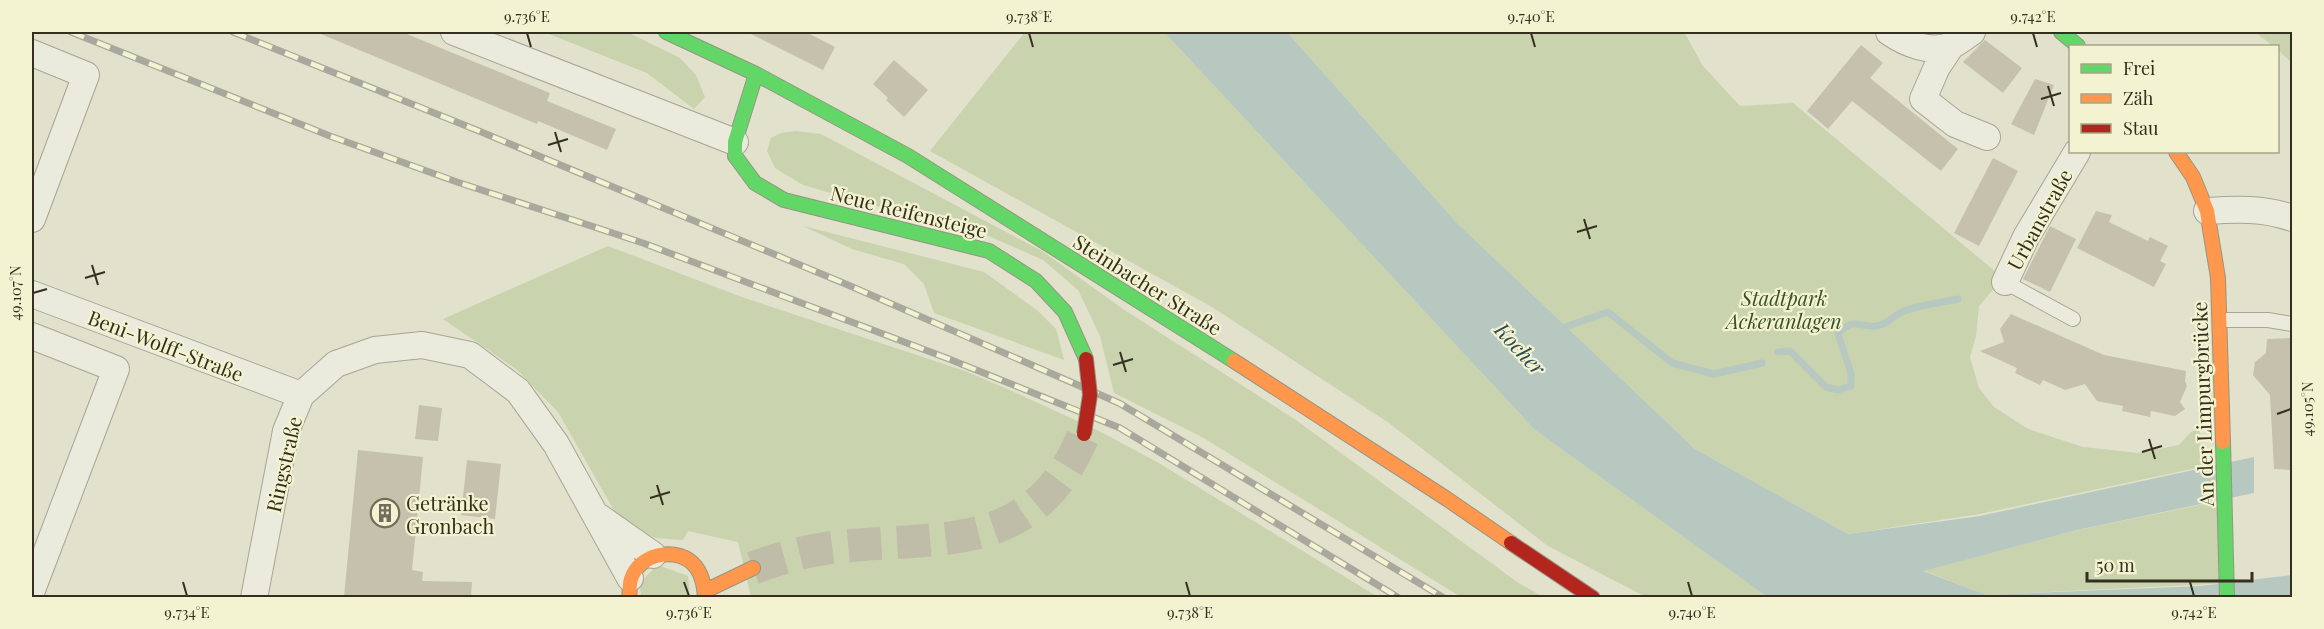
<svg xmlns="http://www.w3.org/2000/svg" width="2324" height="629" font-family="'Playfair Display',serif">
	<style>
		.green { fill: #c9d3ae }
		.water { fill: #b7c8c1 }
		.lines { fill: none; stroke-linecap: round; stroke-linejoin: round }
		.stream { stroke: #b7c8c1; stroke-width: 7 }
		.building { fill: #c5c1ac }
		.secondary-tunnel { stroke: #bfbda8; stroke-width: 33; stroke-dasharray: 33 16; stroke-linecap: butt }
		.lane-casing { stroke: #a7a595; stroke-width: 16 }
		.street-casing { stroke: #a7a595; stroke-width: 28 }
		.fast-casing { stroke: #969585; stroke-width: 16 }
		.slow-casing { stroke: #969585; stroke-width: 16 }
		.jam-casing { stroke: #969585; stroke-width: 16 }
		.lane { stroke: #eaeadd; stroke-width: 14 }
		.street { stroke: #eaeadd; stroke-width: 26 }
		.fast { stroke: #63d668; stroke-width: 14 }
		.slow { stroke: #ff974d; stroke-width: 14 }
		.jam { stroke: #b3261e; stroke-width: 14 }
		.rail-casing { stroke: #a9a89d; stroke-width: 7 }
		.rail { stroke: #f3f3d1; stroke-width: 4.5; stroke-dasharray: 14; stroke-linecap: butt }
		.jam-bridge-casing { stroke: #969585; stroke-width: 16; stroke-linecap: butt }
		.jam-bridge { stroke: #b3261e; stroke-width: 14 }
		.ticks { fill: none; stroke: #342f1e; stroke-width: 2 }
		.labels { text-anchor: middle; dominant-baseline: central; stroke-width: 4.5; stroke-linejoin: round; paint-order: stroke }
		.street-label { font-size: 20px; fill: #342f1e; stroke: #f3f3d1 }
		.park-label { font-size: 20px; font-style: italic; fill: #395026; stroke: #f3f3d1 }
		.poi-label { font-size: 20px; fill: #342f1e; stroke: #f3f3d1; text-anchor: start }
		.water-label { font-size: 21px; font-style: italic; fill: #2e4b53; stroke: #f3f3d1 }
		.neatline { fill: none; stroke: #342f1e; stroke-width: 2 }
		.ticks-label { font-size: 15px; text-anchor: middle; fill: #342f1e }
	</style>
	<rect width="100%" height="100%" fill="#e2e1cb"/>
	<path class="green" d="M544 32H627L680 58 696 75 705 97 694 109 647 73Z
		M1025 32H1164L1535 430 1767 597H1646L1548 546 1389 423 1212 307 930 151Z
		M1287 32H1684L1703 66 1740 106 1793 103 2003 278 1979 306 1976 336 1970 357 1979 388 1994 407 2028 429 2083 447 2138 453 2179 445 2191 432 2200 428 2201 467 1980 514 1848 534 1695 449 1457 223Z
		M2255 32H2292V63L2278 50V46H2273Z
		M796 131 821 134 1042 251 1123 309 1296 420 1517 582 1543 597H1461L1202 437 1114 393 1100 336 1078 290 1043 260 966 226 868 204 803 185 775 168 767 151 771 138 781 133Z
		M803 226 984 272 1038 311 1056 329 1064 360 934 313 924 284 904 264 852 249Z
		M608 246 739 296 965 371 1014 392 1097 430 1157 462 1378 597H751L738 542 688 531 683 540 655 538 620 521 558 412 516 369 443 319Z
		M2229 499 2231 583 1987 595 1922 570 2078 530Z
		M657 565 688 576 690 597H641L640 583Z"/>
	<path class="water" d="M1164 32H1287L1457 223 1695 449 1848 534 1980 516 2254 457V493L2077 530 1923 571 1987 595 2200 586 2292 575V597H1767L1535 430Z"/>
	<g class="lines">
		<path class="stream" d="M1559 329 1608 312 1672 363 1714 374 1762 363
			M1778 352 1790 351 1826 387 1838 390 1851 386V373L1838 334C1854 316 1859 328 1877 326 1888 324 1893 316 1902 312 1917 305 1941 303 1958 299"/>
	</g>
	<path class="building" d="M316 32H402L550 93 547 101 616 129 607 150 538 121 537 124Z
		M747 32H806L835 47 823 70Z
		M1985 40 2022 68 2003 93 1963 62Z
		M1861 45 1883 63 1870 78 1958 149 1941 171 1852 101 1828 129 1807 111Z
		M894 60 928 90 904 117 886 100 888 98 873 84Z
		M2035 79 2054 85 2034 135 2011 124Z
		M1993 158 2018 171 1979 246 1954 233Z
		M2096 211 2112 215 2109 222 2148 241 2150 237 2168 246 2160 261 2166 264 2154 287 2077 248Z
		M2050 226 2076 239 2050 292 2023 279Z
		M2011 314 2104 355 2186 371 2185 381 2187 386 2180 402 2185 409 2175 416 2151 411 2150 417 2122 411 2123 406 2097 401 2085 384 2065 390 2043 380 2040 385 2015 373 2017 368 1980 351 2004 342 2000 329Z
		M2292 338V470L2274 469 2270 395 2253 375 2255 362 2266 353 2267 339Z
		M419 405 442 408 438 441 415 439Z
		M358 450 423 457 412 570 423 572 422 581 472 582 471 597H344Z
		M467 460 501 464 495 519 461 515Z"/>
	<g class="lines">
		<path class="secondary-tunnel" d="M753 568C777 559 801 552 828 548 937 534 1033 559 1084 434"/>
		<g class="lane-casing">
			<path id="lane" d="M2005 282 2073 319
				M2220 320H2268L2292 324"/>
		</g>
		<g class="street-casing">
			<path id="street" d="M454 32 735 142
				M1889 32C1906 44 1931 54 1952 45 1959 42 1966 36 1972 32
				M1951 46 1937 67 1923 99 1955 124 1987 137
				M32 53 86 75 32 219
				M2207 211C2237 209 2263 208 2292 218
				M2005 282 2026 237 2077 152
				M32 294 301 395
				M32 336 116 369 32 590
				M599 517 653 555
				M254 598 286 431 301 395 336 364 375 350 422 345 470 355 518 391 556 444 630 578"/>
		</g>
		<g class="fast-casing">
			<path id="fast" d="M666 32 756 74 908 156 1234 361
				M2061 32 2078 46
				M756 74 735 142V156L755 183 784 200 989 251 1036 281 1065 312 1086 359
				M2223 442 2227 598"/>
		</g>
		<g class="slow-casing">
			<path id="slow" d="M2176 152 2193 177 2207 211 2218 278 2223 442
				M1234 361 1447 499 1511 543
				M705 591 753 568
				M629 598C630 592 629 585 631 579 639 553 679 545 696 567 703 577 704 586 705 598"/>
		</g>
		<g class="jam-casing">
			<path id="jam" d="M1511 543 1593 598"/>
		</g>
		<use href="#lane" class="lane"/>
		<use href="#street" class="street"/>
		<use href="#fast" class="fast"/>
		<use href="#slow" class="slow"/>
		<use href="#jam" class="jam"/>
		<g class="rail-casing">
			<path id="rail" d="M71 32 330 136 457 182 643 243 949 359 1120 428 1399 598
				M233 32 479 131 848 285 1119 403 1444 598"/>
		</g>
		<use href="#rail" class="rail"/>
		<g class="jam-bridge-casing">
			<path id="jam-bridge" d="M1084 434 1090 395 1086 359"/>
		</g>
		<use href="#jam-bridge" class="jam-bridge"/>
	</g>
	<path class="ticks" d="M527 33 531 47M1029 33 1033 47M1531 33 1535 47M2033 33 2037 47M2048 86 2054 106M2041 99 2061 93M555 132 561 152M548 145 568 139M1584 219 1590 239M1577 232 1597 226M92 265 98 285M85 278 105 272M33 293 47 289M1120 352 1126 372M1113 365 1133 359M2277 414 2291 409M2149 439 2155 459M2142 452 2162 446M657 485 663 505M650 498 670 492M183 582 187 596M684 582 689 596M1186 582 1190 596M1688 582 1692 596M2190 582 2194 596"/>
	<defs>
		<g id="building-ring" transform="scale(1.5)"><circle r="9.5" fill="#f3f3d1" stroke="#716d5b" stroke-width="1.5"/><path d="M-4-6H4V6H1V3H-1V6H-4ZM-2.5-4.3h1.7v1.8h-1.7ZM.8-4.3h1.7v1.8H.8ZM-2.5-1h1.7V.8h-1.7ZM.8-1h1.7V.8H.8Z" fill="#716d5b"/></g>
	</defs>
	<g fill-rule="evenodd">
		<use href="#building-ring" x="385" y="513"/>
	</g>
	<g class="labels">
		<g class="street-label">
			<text transform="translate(909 211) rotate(14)">Neue Reifensteige</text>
			<text transform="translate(2039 219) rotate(-61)">Urbanstraße</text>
			<text transform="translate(1148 284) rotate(32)">Steinbacher Straße</text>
			<text transform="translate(166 345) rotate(21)">Beni-Wolff-Straße</text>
			<text transform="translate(2202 404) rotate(-92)">An der Limpurgbrücke</text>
			<text transform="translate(283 464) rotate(-77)">Ringstraße</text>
		</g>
		<g class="park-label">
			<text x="1784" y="297">Stadtpark<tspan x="1784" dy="23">Ackeranlagen</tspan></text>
		</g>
		<g class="poi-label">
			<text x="406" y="502">Getränke<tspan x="406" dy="23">Gronbach</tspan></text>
		</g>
		<g class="water-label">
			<text transform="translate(1521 348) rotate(47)">Kocher</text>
		</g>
	</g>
	<rect width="2324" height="629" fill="none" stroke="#f3f3d1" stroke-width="66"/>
	<rect x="2069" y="45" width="210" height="108" fill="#f3f3d1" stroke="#a7a589" stroke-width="1.5"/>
	<rect x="2081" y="64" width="30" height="9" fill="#63d668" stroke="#a7a589" stroke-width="1.5"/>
	<text x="2123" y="75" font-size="18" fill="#342f1e">Frei</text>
	<rect x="2081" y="94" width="30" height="9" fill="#ff974d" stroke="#a7a589" stroke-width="1.5"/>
	<text x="2123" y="105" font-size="18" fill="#342f1e">Zäh</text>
	<rect x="2081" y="124" width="30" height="9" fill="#b3261e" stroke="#a7a589" stroke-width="1.5"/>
	<text x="2123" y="135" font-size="18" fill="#342f1e">Stau</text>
	<path d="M2087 572v9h165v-9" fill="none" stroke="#342f1e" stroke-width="3"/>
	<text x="2096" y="572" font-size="18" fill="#342f1e" stroke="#f3f3d1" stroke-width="4.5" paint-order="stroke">50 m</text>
	<rect x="33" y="33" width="2258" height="563" class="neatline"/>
	<g class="ticks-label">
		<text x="527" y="22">9.736°E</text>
		<text x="1029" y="22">9.738°E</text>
		<text x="1531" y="22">9.740°E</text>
		<text x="2033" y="22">9.742°E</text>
		<text transform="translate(16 293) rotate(-90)" y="5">49.107°N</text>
		<text transform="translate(2308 409) rotate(-90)" y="5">49.105°N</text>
		<text x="187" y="618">9.734°E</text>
		<text x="689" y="618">9.736°E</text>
		<text x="1190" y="618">9.738°E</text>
		<text x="1692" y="618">9.740°E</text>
		<text x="2194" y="618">9.742°E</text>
	</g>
</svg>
